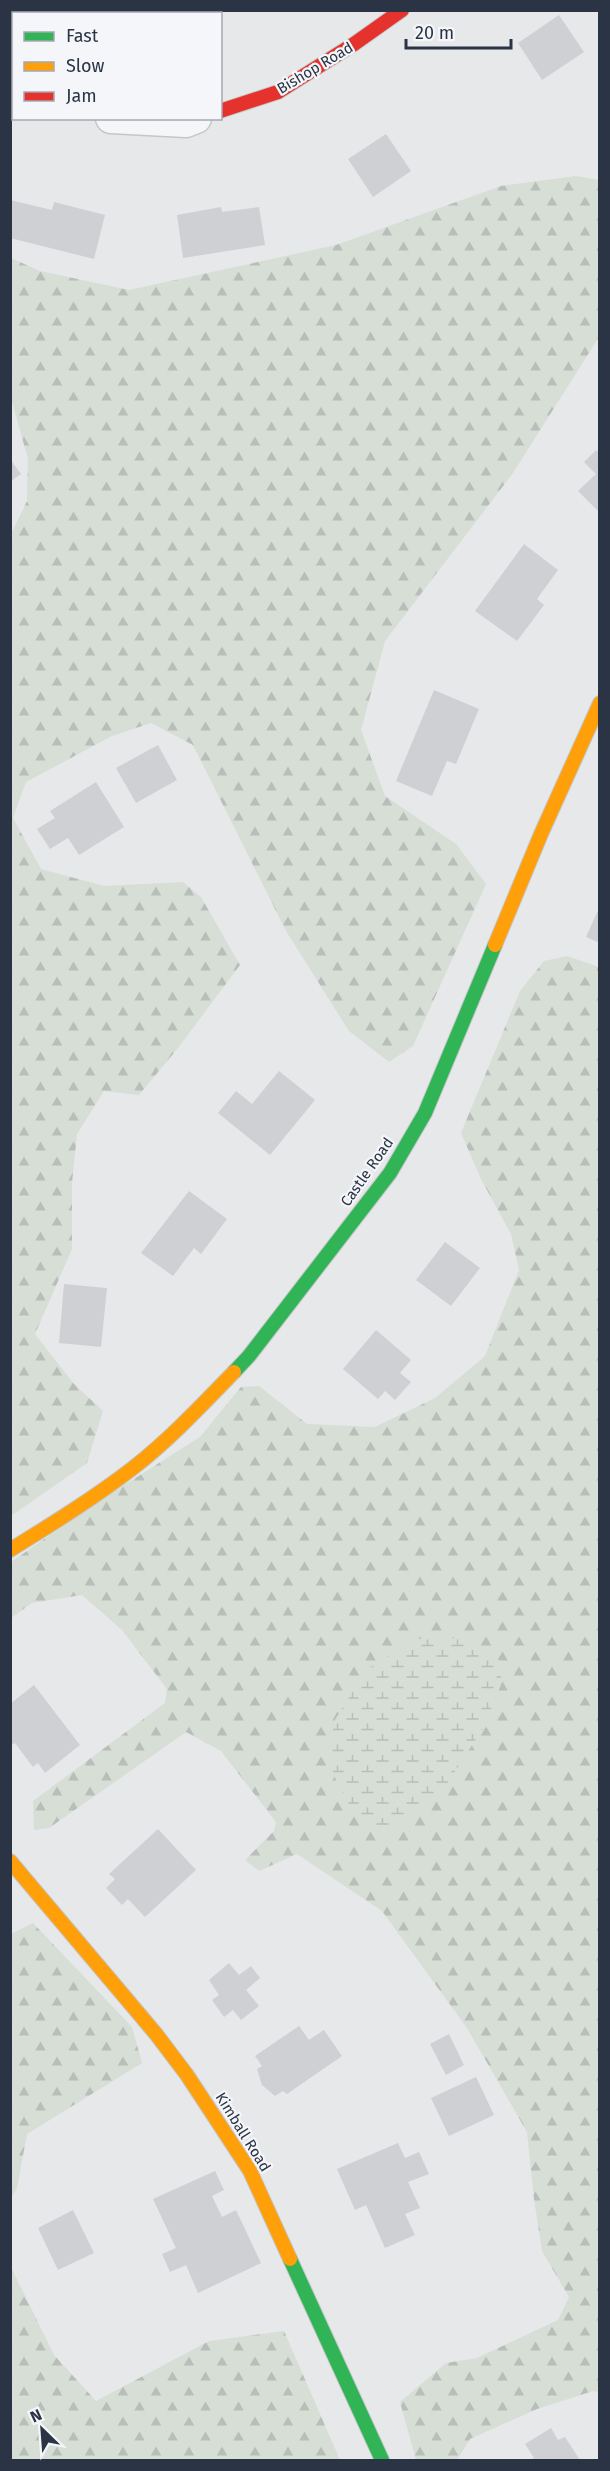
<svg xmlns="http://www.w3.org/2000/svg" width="610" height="2471" font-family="'Fira Sans',sans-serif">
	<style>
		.forest { fill: url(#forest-firs) }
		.wetland { fill: url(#wetland-marsh) }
		.building { fill: #ced0d3 }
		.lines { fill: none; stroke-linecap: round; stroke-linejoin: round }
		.street-casing { stroke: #c4c6c8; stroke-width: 33 }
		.fast-casing { stroke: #c4c6c8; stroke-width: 16 }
		.slow-casing { stroke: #c4c6c8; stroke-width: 16 }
		.jam-casing { stroke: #c4c6c8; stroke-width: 16 }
		.street { stroke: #f5f6f7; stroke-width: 30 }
		.fast { stroke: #30b455; stroke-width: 14 }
		.slow { stroke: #ff9f0a; stroke-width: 14 }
		.jam { stroke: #e5322d; stroke-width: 14 }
		.labels { text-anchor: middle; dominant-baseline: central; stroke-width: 4.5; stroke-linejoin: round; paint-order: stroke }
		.street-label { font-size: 15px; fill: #2b3445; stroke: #f4f6f9 }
	</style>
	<defs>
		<pattern id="forest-firs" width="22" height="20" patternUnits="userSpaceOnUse" patternTransform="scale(1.5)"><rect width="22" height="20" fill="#d6ded6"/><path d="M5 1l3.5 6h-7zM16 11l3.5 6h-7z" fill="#b8bfb9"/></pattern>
		<pattern id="wetland-marsh" width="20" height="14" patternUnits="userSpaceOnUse" patternTransform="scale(1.5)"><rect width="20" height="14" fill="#d6ded6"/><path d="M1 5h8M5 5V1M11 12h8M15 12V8" fill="none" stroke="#b8bfb9"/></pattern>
	</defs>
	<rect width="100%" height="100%" fill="#e6e8ea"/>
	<path class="forest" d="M576 176 599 180V337L513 473 385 641 361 730 385 796 456 844 486 884 413 1046 389 1062 349 1031 286 931 193 745 151 723 112 736 26 782 13 818 41 869 104 886 183 882 201 897 240 965 178 1048 139 1095 104 1091 77 1134 72 1183V1249L35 1334 74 1384 103 1411 87 1463 11 1516 10 536 27 501 28 459 11 398V258L40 271 129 290 336 245 501 186Z
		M567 956 599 967V2392L593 2391 537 2409 470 2439 457 2460H416L400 2402 446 2363 477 2358 558 2320 569 2297 542 2251 534 2199 527 2132 467 2028 382 1911 297 1854 259 1871 245 1860 274 1831 276 1822 221 1751 186 1732 49 1828 34 1830 33 1801 165 1703 167 1689 122 1630 82 1595 32 1603 11 1618V1562L99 1501 200 1437 241 1387 259 1386 307 1424 375 1427 435 1398 485 1356 519 1270 511 1234 481 1179 461 1133 520 991 544 961Z
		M33 1923 132 2027 142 2063 27 2134 17 2188 11 2198V1934Z
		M10 2265 54 2355 96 2401 209 2341 284 2331 340 2460H11Z"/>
	<path class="wetland" d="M458 1638 483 1654 501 1661V1685L482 1730 435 1802 392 1830 357 1819 333 1774V1723L366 1670 415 1639Z"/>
	<path class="building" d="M559 15 584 52 542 80 518 43Z
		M386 134 411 171 373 197 348 159Z
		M10 200 52 210 54 202 105 215 94 259 10 238Z
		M221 207 222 212 259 207 265 245 183 258 177 215Z
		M596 450 600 453V513L578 491 596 474 584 462Z
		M10 459 21 474 10 482Z
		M524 544 558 570 537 599 544 605 517 641 475 611Z
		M434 690 479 709 456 764 447 761 432 796 396 781Z
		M158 745 177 780 136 803 116 768Z
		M96 782 124 827 79 855 68 838 50 849 37 829 55 818 50 811Z
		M600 906V943L586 937Z
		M279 1071 315 1100 270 1155 218 1113 236 1091 252 1104Z
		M189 1191 227 1219 201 1254 194 1248 173 1276 141 1253Z
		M445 1242 480 1268 451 1306 416 1280Z
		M64 1284 107 1288 101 1347 59 1343Z
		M376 1330 411 1360 400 1373 411 1382 395 1400 385 1391 378 1399 343 1369Z
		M34 1685 80 1745 45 1773 38 1763 33 1767 15 1743 10 1746V1704Z
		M158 1829 196 1870 145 1917 128 1899 122 1905 106 1888 115 1879 109 1874Z
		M229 1963 239 1975 251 1966 260 1978 246 1990 259 2006 241 2020 233 2010 224 2017 212 2000 219 1995 209 1980Z
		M299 2026 309 2040 324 2030 342 2056 287 2094 283 2091 275 2096 262 2085 257 2069 262 2066 255 2056Z
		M449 2034 464 2065 446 2075 430 2044Z
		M476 2077 494 2115 449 2136 431 2098Z
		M398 2143 405 2158 419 2152 429 2174 408 2182 420 2208 405 2214 415 2235 385 2248 366 2205 355 2210 337 2169Z
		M215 2171 224 2190 212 2196 222 2217 236 2210 261 2263 198 2293 186 2265 170 2272 162 2254 176 2248 153 2199Z
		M73 2210 94 2253 58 2270 38 2228Z
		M551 2428 558 2440 565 2437 580 2460H529L534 2458 525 2444Z"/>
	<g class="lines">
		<g class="street-casing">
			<path id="street" d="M10 84 14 86
				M111 118 186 122 196 118"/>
		</g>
		<g class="fast-casing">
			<path id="fast" d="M234 1372 249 1356 390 1173 425 1113 495 945
				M290 2259 382 2460"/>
		</g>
		<g class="slow-casing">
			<path id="slow" d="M495 945 541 834 600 703
				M10 1550C52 1524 94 1498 133 1468 169 1440 202 1405 234 1372
				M10 1861 156 2034 187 2075 250 2171 290 2259"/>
		</g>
		<g class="jam-casing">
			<path id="jam" d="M220 111 278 92 354 44 402 10"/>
		</g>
		<use href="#street" class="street"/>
		<use href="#fast" class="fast"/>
		<use href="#slow" class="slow"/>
		<use href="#jam" class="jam"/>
	</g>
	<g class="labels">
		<g class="street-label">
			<text transform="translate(315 68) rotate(-31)">Bishop Road</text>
			<text transform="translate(367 1172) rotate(-55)">Castle Road</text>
			<text transform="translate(243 2132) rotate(58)">Kimball Road</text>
		</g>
	</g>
	<rect width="610" height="2471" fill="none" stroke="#2b3445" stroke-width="24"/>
	<rect x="12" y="12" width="210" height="108" fill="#f4f6f9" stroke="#a4a8b1" stroke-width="1.5"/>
	<rect x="24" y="32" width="30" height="9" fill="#30b455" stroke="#a4a8b1" stroke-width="1.5"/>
	<text x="66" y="42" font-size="18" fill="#2b3445">Fast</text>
	<rect x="24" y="62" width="30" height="9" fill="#ff9f0a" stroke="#a4a8b1" stroke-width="1.5"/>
	<text x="66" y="72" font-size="18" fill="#2b3445">Slow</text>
	<rect x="24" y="92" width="30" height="9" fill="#e5322d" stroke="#a4a8b1" stroke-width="1.5"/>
	<text x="66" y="102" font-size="18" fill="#2b3445">Jam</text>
	<g transform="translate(42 2429) rotate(335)" stroke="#f4f6f9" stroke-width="4.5" paint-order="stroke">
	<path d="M0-4.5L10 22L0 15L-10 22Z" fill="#2b3445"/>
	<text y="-9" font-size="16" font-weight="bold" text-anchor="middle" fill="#2b3445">N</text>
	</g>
	<path d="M406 39v9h105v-9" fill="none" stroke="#2b3445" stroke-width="3"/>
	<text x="415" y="39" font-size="18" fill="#2b3445" stroke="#f4f6f9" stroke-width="4.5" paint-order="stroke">20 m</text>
</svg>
